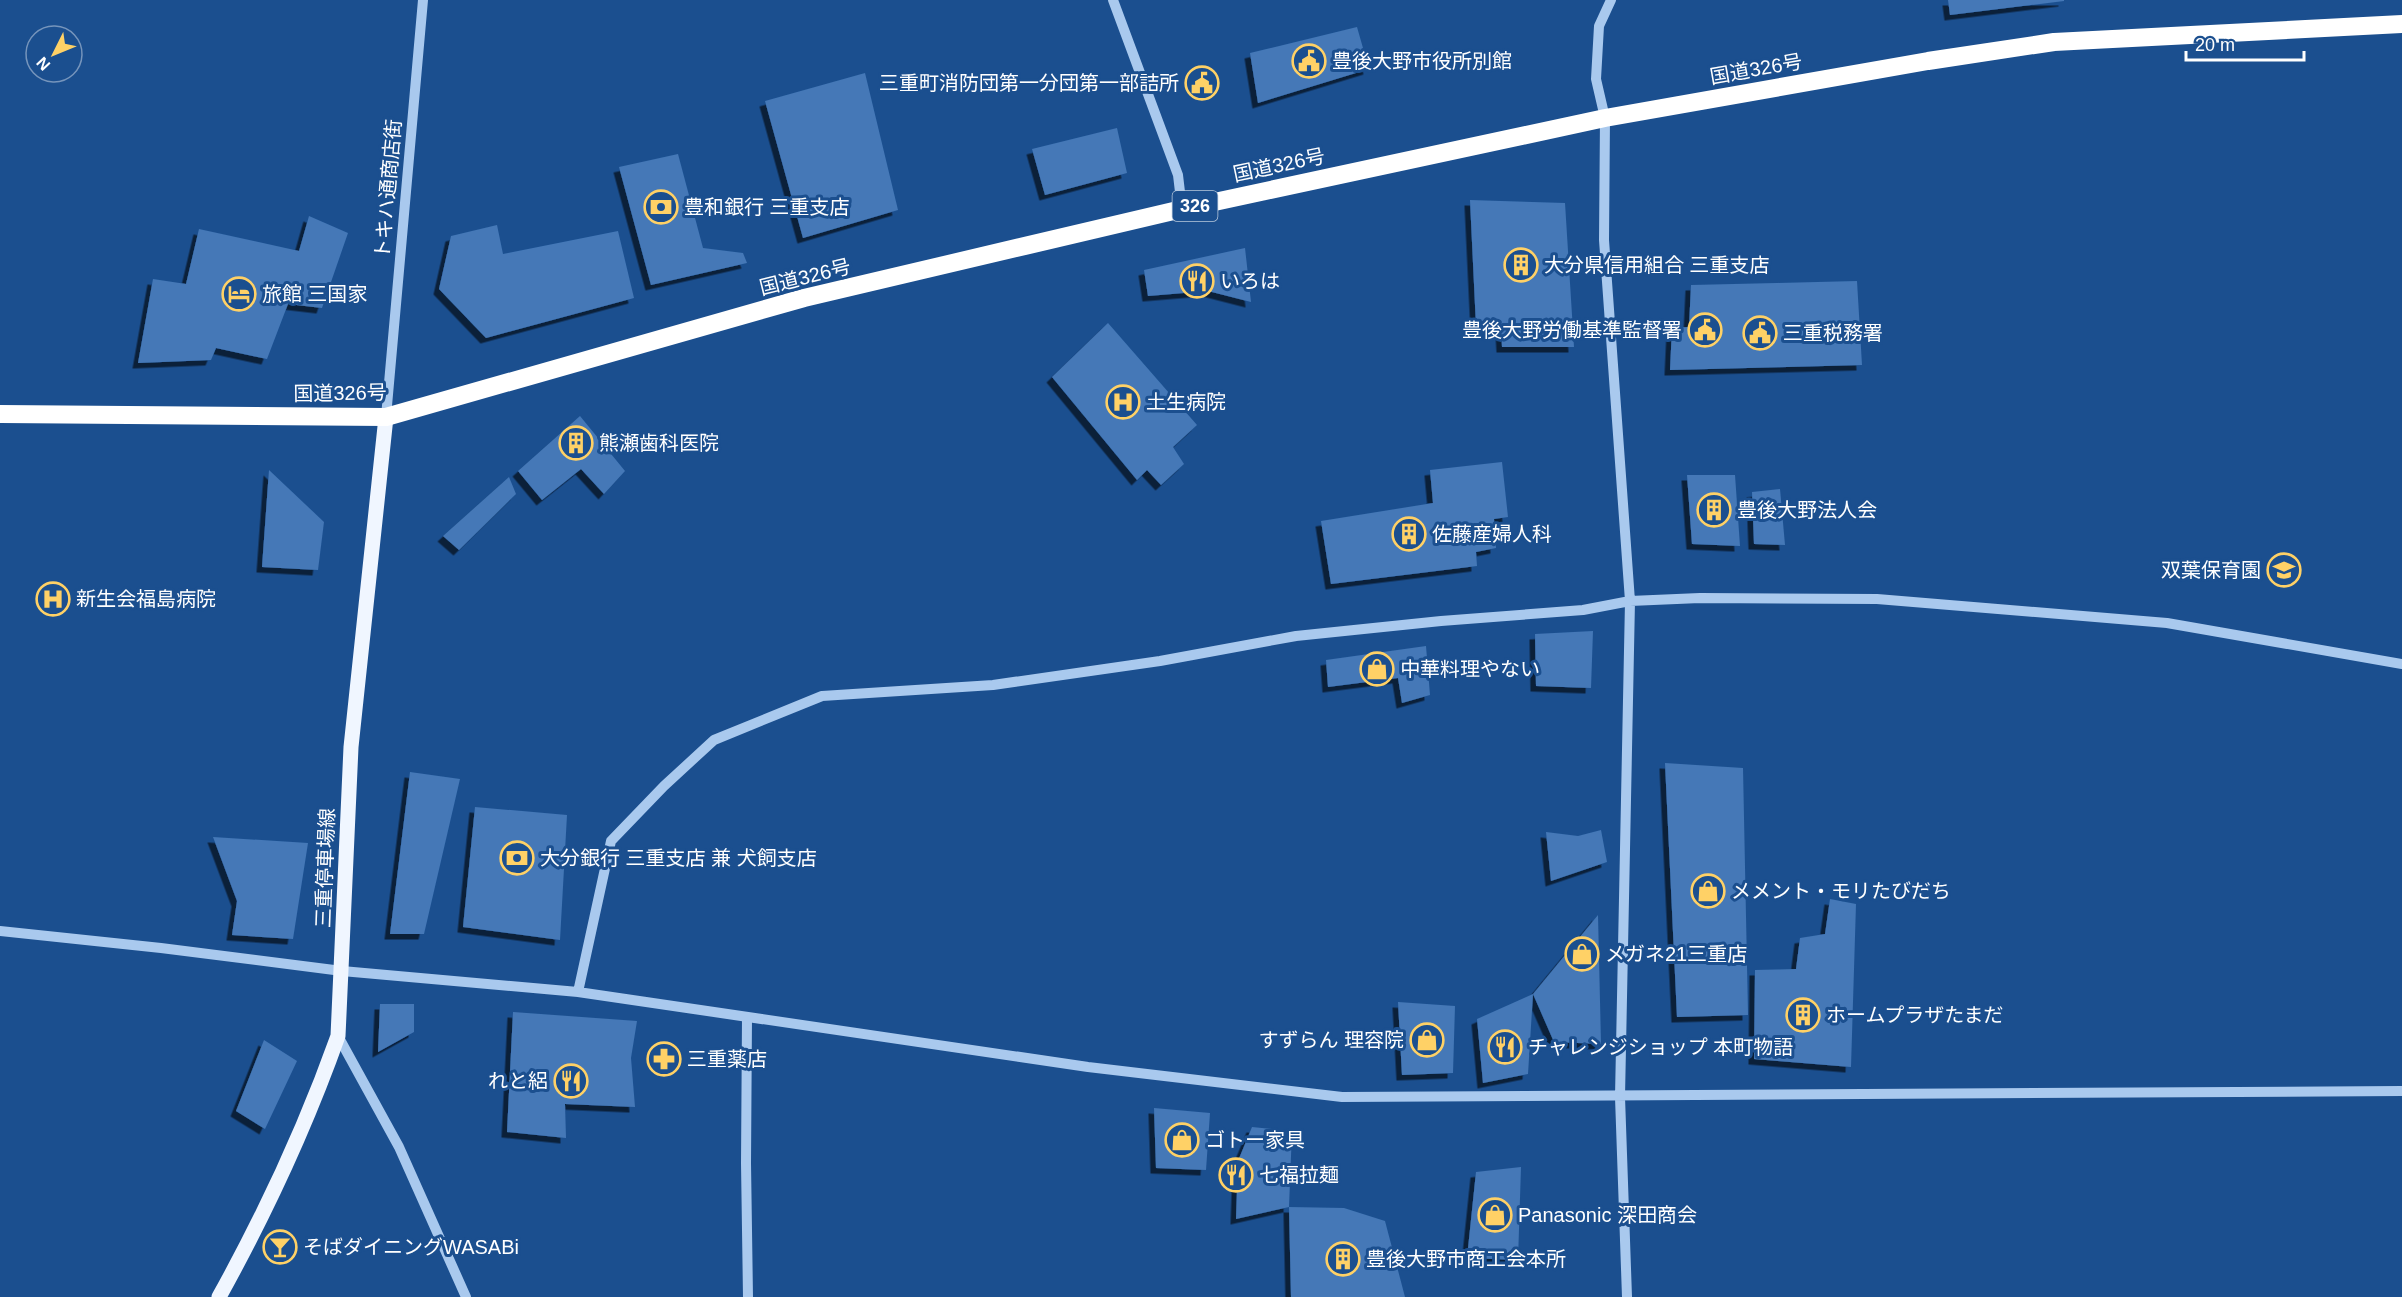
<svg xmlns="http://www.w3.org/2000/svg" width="2402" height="1297" font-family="Arial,'Noto Sans JP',sans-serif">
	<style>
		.building { fill: #4478b7; filter: url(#shadow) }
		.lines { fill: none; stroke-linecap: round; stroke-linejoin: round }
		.minor { stroke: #a9c9ee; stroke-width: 10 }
		.major { stroke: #f0f6ff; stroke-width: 15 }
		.highway { stroke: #fff; stroke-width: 18 }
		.labels { text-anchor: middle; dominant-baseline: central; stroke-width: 6; stroke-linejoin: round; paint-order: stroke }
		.shield { fill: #1b4f8f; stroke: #bbcadd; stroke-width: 1.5 }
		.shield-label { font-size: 18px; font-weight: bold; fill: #fff }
		.poi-label { font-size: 20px; fill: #fff; stroke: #1b4f8f; text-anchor: start }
		.street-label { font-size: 20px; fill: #fff; stroke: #1b4f8f }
	</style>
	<defs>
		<filter id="shadow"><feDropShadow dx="-5.5" dy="5.5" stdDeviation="0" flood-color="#0009"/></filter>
	</defs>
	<rect width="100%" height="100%" fill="#1b4f8f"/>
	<path class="building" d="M1948 0H2064V1L1950 15Z
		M1357 27 1369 69 1258 103 1250 53Z
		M865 73 898 210 803 238 765 101Z
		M1117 128 1127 173 1045 195 1032 149Z
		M678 154 703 248 743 253 747 263 651 285 619 167Z
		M1470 200 1565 203 1574 347H1502L1501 329 1476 326Z
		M309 216 348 233 322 308 288 304 267 359 216 348 211 360 138 363 153 279 186 284 199 229 299 251Z
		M497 225 503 254 618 231 634 298 486 338 439 289 451 236Z
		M1245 248 1251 302 1208 291 1148 296 1144 270Z
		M1857 281 1862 365 1670 370 1672 328 1689 327 1691 285Z
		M1108 323 1197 425 1173 447 1184 464 1161 485 1147 470 1137 480 1052 377Z
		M580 416 625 471 604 494 581 469 542 500 518 471Z
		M1502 462 1508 517 1494 519 1496 548 1476 552 1477 566 1331 584 1321 521 1433 503 1430 470Z
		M269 470 324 522 318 570 262 567Z
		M1687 475H1735L1740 546 1692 544Z
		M509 477 516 494 459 550 443 536Z
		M1780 489 1785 545 1754 544 1752 492Z
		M1593 631 1591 688 1536 686 1535 634Z
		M1426 646 1430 695 1402 703 1398 678 1328 687 1326 660Z
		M1665 763 1743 768 1748 1015 1677 1017Z
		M410 772 460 779 424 934H390Z
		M475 807 567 815 560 940 463 927Z
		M1601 830 1607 862 1551 881 1546 832 1578 836Z
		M213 837 308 843 293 939 232 935 237 901Z
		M1830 899 1856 904 1851 1067 1754 1059 1755 970 1796 969 1800 938 1825 934Z
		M1598 915 1601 1044 1554 1042 1533 994Z
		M1533 994 1528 1074 1483 1083 1477 1019Z
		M1398 1002 1455 1006 1453 1073 1402 1075Z
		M380 1004H414V1032L378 1052Z
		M513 1012 637 1021 631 1058 635 1107 565 1104 566 1138 507 1132Z
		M264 1040 297 1061 265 1129 236 1111Z
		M1154 1108 1210 1113 1206 1170 1156 1168Z
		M1252 1127 1292 1131 1289 1207 1344 1208 1385 1221 1405 1297H1291L1289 1207 1236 1219 1238 1161Z
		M1521 1167 1518 1260 1467 1258 1476 1172Z"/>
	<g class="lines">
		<path class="minor" d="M1113 0 1178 175 1182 209
			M1611 0 1599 26 1596 79 1605 118 1604 240 1630 601 1620 1097 1627 1297
			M386 417 423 0
			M0 931 161 948 342 971 578 992 1088 1067 1342 1097 2402 1091
			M578 992 611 841 664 786 714 740 822 696 993 685 1160 661 1296 636 1441 621 1583 610 1630 601 1700 598 1877 599 2167 623 2402 664
			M747 1017 746 1163 748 1297
			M338 1036 399 1147 466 1297"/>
		<path class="major" d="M219 1297C265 1214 306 1126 338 1036L351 747 386 417"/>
		<path class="highway" d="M0 414 386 417 804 298 1182 209 1605 118 1928 61 2054 42 2402 24"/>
	</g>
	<defs>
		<g id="civic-ring" transform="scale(1.725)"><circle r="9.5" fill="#1b4f8f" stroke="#ffd166" stroke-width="1.5"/><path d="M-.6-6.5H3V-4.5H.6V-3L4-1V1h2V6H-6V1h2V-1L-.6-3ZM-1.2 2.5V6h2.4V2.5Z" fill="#ffd166"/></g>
		<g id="bank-ring" transform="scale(1.725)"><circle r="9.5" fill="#1b4f8f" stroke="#ffd166" stroke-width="1.5"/><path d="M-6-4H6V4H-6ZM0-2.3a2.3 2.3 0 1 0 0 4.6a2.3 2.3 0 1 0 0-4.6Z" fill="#ffd166"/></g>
		<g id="building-ring" transform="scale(1.725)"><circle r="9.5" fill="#1b4f8f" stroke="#ffd166" stroke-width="1.5"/><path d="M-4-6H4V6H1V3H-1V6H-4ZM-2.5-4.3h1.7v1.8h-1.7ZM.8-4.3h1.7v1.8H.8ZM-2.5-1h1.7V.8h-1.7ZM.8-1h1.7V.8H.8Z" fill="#ffd166"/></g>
		<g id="restaurant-ring" transform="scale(1.725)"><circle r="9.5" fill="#1b4f8f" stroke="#ffd166" stroke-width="1.5"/><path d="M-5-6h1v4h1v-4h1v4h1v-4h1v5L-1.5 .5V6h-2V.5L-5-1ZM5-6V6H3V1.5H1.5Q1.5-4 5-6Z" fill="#ffd166"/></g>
		<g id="hotel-ring" transform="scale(1.725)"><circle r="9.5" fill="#1b4f8f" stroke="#ffd166" stroke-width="1.5"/><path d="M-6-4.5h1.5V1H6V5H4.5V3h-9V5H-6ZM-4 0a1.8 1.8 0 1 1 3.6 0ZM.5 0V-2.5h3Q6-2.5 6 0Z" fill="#ffd166"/></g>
		<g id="hospital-ring" transform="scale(1.725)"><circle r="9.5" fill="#1b4f8f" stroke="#ffd166" stroke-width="1.5"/><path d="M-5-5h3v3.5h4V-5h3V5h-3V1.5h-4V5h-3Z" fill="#ffd166"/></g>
		<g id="school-ring" transform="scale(1.725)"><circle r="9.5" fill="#1b4f8f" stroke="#ffd166" stroke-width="1.5"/><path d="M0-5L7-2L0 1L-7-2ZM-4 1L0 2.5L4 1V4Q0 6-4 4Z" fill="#ffd166"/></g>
		<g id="shop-ring" transform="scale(1.725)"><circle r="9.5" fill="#1b4f8f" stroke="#ffd166" stroke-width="1.5"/><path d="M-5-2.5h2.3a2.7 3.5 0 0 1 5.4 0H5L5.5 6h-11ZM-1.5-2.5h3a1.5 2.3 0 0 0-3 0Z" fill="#ffd166"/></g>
		<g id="pharmacy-ring" transform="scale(1.725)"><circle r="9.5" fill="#1b4f8f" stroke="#ffd166" stroke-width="1.5"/><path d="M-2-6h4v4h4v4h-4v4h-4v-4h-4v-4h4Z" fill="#ffd166"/></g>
		<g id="bar-ring" transform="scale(1.725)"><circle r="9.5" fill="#1b4f8f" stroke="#ffd166" stroke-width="1.5"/><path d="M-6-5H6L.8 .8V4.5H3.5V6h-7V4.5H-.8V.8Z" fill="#ffd166"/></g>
	</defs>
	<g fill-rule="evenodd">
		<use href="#civic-ring" x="1309" y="61"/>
		<use href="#civic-ring" x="1202" y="83"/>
		<use href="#bank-ring" x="661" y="207"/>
		<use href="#building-ring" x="1521" y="265"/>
		<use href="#restaurant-ring" x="1197" y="281"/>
		<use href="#hotel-ring" x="239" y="294"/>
		<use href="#civic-ring" x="1705" y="330"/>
		<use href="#civic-ring" x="1760" y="333"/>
		<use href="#hospital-ring" x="1123" y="402"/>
		<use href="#building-ring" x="576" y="443"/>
		<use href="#building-ring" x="1714" y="510"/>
		<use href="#building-ring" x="1409" y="534"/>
		<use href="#school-ring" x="2284" y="570"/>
		<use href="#hospital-ring" x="53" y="599"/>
		<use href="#shop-ring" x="1377" y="669"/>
		<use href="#bank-ring" x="517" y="858"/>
		<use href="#shop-ring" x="1708" y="891"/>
		<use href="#shop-ring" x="1582" y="954"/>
		<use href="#building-ring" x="1803" y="1015"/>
		<use href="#shop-ring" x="1427" y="1040"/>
		<use href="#restaurant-ring" x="1505" y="1047"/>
		<use href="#pharmacy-ring" x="664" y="1059"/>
		<use href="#restaurant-ring" x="571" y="1081"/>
		<use href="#shop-ring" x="1182" y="1140"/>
		<use href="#restaurant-ring" x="1236" y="1175"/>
		<use href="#shop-ring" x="1495" y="1215"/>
		<use href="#bar-ring" x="280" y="1247"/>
		<use href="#building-ring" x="1343" y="1259"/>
	</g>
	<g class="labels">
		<rect class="shield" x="1172.5" y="191" width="45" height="30" rx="4.5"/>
		<g class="shield-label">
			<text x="1195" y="206">326</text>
		</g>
		<g class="poi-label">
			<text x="1332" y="61">豊後大野市役所別館</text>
			<text x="1179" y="83" text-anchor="end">三重町消防団第一分団第一部詰所</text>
			<text x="684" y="207">豊和銀行 三重支店</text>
			<text x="1544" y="265">大分県信用組合 三重支店</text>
			<text x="1220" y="281">いろは</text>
			<text x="262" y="294">旅館 三国家</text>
			<text x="1682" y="330" text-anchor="end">豊後大野労働基準監督署</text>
			<text x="1783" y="333">三重税務署</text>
			<text x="1146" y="402">土生病院</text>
			<text x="599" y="443">熊瀬歯科医院</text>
			<text x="1737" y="510">豊後大野法人会</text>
			<text x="1432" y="534">佐藤産婦人科</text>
			<text x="2261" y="570" text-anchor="end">双葉保育園</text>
			<text x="76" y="599">新生会福島病院</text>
			<text x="1400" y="669">中華料理やない</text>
			<text x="540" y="858">大分銀行 三重支店 兼 犬飼支店</text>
			<text x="1731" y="891">メメント・モリたびだち</text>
			<text x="1605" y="954">メガネ21三重店</text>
			<text x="1826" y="1015">ホームプラザたまだ</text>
			<text x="1404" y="1040" text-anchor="end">すずらん 理容院</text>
			<text x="1528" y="1047">チャレンジショップ 本町物語</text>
			<text x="687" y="1059">三重薬店</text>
			<text x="548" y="1081" text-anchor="end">れと絽</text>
			<text x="1205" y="1140">ゴトー家具</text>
			<text x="1259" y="1175">七福拉麺</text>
			<text x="1518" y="1215">Panasonic 深田商会</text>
			<text x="303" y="1247">そばダイニングWASABi</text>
			<text x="1366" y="1259">豊後大野市商工会本所</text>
		</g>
		<g class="street-label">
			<text transform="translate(1756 69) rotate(-10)">国道326号</text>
			<text transform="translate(1279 165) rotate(-12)">国道326号</text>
			<text transform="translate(388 189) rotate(-85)">トキハ通商店街</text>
			<text transform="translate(805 277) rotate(-14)">国道326号</text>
			<text transform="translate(340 393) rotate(-1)">国道326号</text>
			<text transform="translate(325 868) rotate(-88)">三重停車場線</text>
		</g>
	</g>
	<g transform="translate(54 54) rotate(227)"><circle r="28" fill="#1b4f8f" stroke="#7695bc" stroke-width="1.5"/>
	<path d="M0-4.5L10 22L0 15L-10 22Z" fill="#ffd166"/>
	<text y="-9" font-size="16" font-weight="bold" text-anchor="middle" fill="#ffffff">N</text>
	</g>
	<path d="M2186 51v9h118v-9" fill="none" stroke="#ffffff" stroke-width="3"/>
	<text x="2195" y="51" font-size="18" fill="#ffffff" stroke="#1b4f8f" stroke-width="4.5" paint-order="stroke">20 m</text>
</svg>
